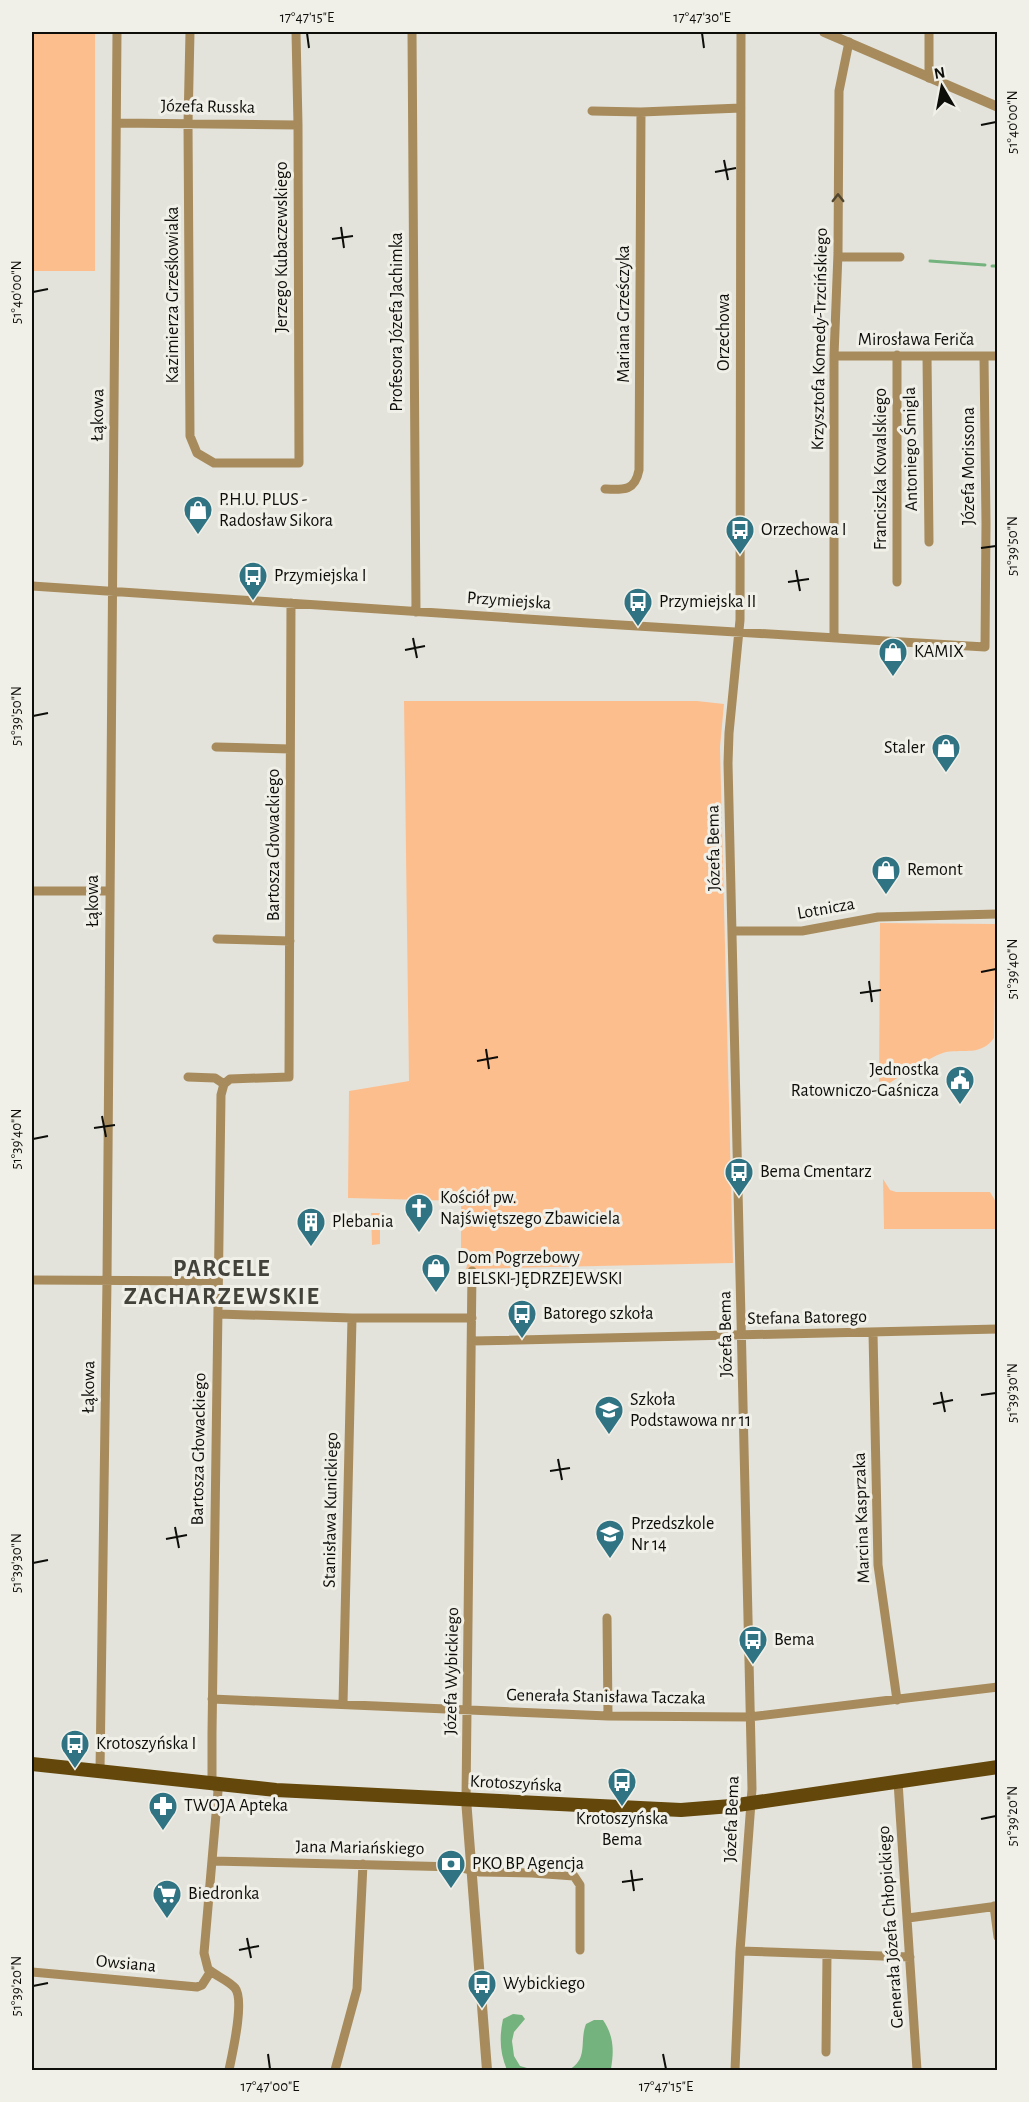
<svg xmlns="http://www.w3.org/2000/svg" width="1029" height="2102" font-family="'Alegreya Sans',sans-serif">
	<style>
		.green { fill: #fdbe8e }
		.water { fill: #74b37d }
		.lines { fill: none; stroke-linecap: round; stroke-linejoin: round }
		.stream { stroke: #74b37d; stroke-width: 3 }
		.minor { stroke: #a78b5c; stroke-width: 9 }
		.tertiary { stroke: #a78b5c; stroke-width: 10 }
		.primary { stroke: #64470a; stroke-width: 14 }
		.oneway { stroke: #52462f }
		.ticks { fill: none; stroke: #0d0d0a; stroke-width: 2 }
		.labels { text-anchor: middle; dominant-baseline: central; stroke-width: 6; stroke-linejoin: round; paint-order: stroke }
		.street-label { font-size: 18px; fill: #0d0d0a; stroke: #f1f0e8 }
		.poi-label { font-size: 18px; fill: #0d0d0a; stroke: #f1f0e8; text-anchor: start }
		.district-label { font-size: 24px; font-weight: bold; letter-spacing: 1.5px; fill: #42413a; stroke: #f1f0e8 }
		.neatline { fill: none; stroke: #0d0d0a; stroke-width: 2 }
		.ticks-label { font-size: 15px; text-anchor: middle; fill: #0d0d0a }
	</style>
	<rect width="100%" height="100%" fill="#e3e3db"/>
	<path class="green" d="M32 32H95V271H32Z
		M404 701H697L724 704 720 747 733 1263 466 1269 468 1262 461 1257V1201L348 1198 349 1091 409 1081Z
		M880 923 996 924 994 1038C981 1056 965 1049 946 1052 934 1054 891 1082 879 1090Z
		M883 1179 890 1190 896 1192H990L996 1202 997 1229H884Z
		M371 1213H380V1244L372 1245Z"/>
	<path class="water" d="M513 2014 522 2015 525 2019 514 2032 512 2041 514 2056 520 2066 534 2070H507C500 2053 499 2038 503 2019Z
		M594 2020H603C614 2036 614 2051 611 2069L569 2070C589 2058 579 2042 586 2024Z"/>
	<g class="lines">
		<path class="stream" d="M930 261 985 265
			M992 266H998"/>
		<path class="minor" d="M190 32 188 124 190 436 197 453 214 463H299L298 125 296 32
			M412 32 416 612
			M929 32V78
			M592 111 641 112 741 108
			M118 123 298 125
			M838 257H900
			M897 355V582
			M834 356H998
			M927 356 929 542
			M605 489C624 490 635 491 639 470L641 112
			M32 586 588 623 985 647 986 524 984 356
			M834 637V356L838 253 839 91 849 42
			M216 747 290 749
			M32 891H110
			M732 931H802L878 917 998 914
			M217 939 290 941
			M188 1077 215 1078 224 1084
			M32 1280 218 1281
			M218 1314 352 1318H472
			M873 1333 878 1565 897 1700
			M472 1341 998 1329
			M607 1618 608 1716
			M212 1699 608 1716 749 1717 998 1687
			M343 1704 352 1318
			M100 1771 107 1280 117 32
			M898 1782 917 2070
			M466 1799 472 1271
			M212 1861 458 1867 480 1872 532 1873 574 1876 580 1885V1950
			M994 1906 998 1937
			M908 1918 998 1906
			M740 1951 910 1957
			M32 1972 197 1987 202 1985 211 1971
			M826 2052 827 1955
			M229 2070C232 2055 245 2000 235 1988 228 1980 216 1976 208 1969L204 1953 218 1791 212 1777V1734L221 1095 224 1084 230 1079 289 1077 291 603
			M335 2070 357 1989 363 1864
			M735 2070 740 1951 752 1789 728 763 729 733 740 620 741 32"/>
		<path class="tertiary" d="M824 32 998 107
			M466 1799 487 2070"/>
		<path class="primary" d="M32 1764 276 1790 681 1810 731 1806 998 1767"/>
	</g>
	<defs><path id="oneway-chevron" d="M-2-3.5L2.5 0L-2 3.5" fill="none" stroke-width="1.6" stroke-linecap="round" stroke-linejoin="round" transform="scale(1.5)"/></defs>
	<use class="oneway" href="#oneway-chevron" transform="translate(838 198) rotate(-90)"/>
	<path class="ticks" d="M307 33 309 48M702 33 704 48M981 125 996 122M724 160 728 180M715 172 736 168M341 227 344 248M332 239 353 236M33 292 48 289M981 548 996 546M796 570 800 591M788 582 809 579M413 638 417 658M405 650 425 646M33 716 48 713M981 972 996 969M869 981 872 1002M860 993 881 990M486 1049 489 1069M477 1061 498 1057M102 1116 106 1137M94 1128 115 1125M33 1139 48 1136M941 1392 945 1412M981 1395 996 1393M933 1404 953 1400M558 1459 562 1480M550 1471 570 1468M175 1527 179 1548M166 1539 187 1535M33 1563 48 1560M981 1819 996 1816M631 1870 634 1891M622 1882 643 1879M247 1938 251 1958M239 1950 259 1946M33 1986 48 1983M268 2054 270 2069M663 2054 666 2069"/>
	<defs>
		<g id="shop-pin" transform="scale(1.5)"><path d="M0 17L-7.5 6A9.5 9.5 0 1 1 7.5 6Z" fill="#307484" stroke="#f1f0e8"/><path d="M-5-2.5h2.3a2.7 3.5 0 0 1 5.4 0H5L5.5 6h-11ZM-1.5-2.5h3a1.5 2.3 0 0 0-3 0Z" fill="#fff"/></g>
		<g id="bus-pin" transform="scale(1.5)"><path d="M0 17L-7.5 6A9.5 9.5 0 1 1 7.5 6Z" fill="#307484" stroke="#f1f0e8"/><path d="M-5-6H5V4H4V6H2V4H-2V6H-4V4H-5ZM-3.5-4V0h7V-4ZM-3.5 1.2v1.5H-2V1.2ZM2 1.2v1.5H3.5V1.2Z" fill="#fff"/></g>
		<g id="civic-pin" transform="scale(1.5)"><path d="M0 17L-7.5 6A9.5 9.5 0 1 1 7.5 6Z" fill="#307484" stroke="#f1f0e8"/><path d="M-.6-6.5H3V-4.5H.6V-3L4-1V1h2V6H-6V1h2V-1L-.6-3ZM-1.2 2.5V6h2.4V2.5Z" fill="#fff"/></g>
		<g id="church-pin" transform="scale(1.5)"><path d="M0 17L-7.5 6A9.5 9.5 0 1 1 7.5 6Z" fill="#307484" stroke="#f1f0e8"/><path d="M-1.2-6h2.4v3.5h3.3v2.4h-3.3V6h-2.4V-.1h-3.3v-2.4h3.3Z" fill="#fff"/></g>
		<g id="building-pin" transform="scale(1.5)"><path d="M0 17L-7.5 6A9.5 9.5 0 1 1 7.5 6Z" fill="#307484" stroke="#f1f0e8"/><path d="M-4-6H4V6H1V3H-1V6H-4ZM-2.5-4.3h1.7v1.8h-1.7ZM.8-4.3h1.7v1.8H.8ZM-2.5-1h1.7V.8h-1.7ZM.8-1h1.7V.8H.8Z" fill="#fff"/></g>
		<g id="school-pin" transform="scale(1.5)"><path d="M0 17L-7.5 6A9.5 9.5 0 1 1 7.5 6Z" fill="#307484" stroke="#f1f0e8"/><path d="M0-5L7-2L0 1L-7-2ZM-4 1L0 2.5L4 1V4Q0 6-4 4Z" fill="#fff"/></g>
		<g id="pharmacy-pin" transform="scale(1.5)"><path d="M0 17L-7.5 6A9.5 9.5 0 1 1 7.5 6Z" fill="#307484" stroke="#f1f0e8"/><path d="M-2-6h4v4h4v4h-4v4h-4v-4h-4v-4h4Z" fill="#fff"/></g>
		<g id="bank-pin" transform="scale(1.5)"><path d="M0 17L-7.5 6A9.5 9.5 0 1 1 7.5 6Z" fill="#307484" stroke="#f1f0e8"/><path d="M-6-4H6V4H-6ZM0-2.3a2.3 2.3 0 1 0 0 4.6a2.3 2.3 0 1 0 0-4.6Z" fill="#fff"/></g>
		<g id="supermarket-pin" transform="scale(1.5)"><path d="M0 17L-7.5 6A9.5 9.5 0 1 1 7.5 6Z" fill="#307484" stroke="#f1f0e8"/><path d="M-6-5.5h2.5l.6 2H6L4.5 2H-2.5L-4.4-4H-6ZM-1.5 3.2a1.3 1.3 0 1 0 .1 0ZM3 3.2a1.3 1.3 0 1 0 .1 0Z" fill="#fff"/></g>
	</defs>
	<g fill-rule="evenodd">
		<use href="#shop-pin" x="198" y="510"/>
		<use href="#bus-pin" x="740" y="530"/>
		<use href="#bus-pin" x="253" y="576"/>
		<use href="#bus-pin" x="638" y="602"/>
		<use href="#shop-pin" x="893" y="652"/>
		<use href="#shop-pin" x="946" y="748"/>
		<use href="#shop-pin" x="886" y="870"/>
		<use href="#civic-pin" x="960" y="1080"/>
		<use href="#bus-pin" x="739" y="1172"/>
		<use href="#church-pin" x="419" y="1208"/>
		<use href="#building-pin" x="311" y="1222"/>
		<use href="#shop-pin" x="436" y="1268"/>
		<use href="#bus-pin" x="522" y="1314"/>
		<use href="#school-pin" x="609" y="1410"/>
		<use href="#school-pin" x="610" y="1534"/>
		<use href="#bus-pin" x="753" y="1640"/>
		<use href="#bus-pin" x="75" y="1744"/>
		<use href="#bus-pin" x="622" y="1782"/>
		<use href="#pharmacy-pin" x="163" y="1806"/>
		<use href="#bank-pin" x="451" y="1864"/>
		<use href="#supermarket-pin" x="167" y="1894"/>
		<use href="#bus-pin" x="482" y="1984"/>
	</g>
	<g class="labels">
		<g class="street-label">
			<text transform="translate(208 107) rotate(1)">Józefa Russka</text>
			<text transform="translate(282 247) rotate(-90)">Jerzego Kubaczewskiego</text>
			<text transform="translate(173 295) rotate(-90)">Kazimierza Grześkowiaka</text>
			<text transform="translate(624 314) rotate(-90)">Mariana Grześczyka</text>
			<text transform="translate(397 322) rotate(-90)">Profesora Józefa Jachimka</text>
			<text transform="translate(724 332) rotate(-90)">Orzechowa</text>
			<text transform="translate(820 339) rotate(-89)">Krzysztofa Komedy-Trzcińskiego</text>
			<text x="916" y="340">Mirosława Feriča</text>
			<text transform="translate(98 415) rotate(-89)">Łąkowa</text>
			<text transform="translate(911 449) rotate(-91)">Antoniego Śmigla</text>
			<text transform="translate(969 466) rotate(-90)">Józefa Morissona</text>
			<text transform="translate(881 469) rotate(-90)">Franciszka Kowalskiego</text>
			<text transform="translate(509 601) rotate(4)">Przymiejska</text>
			<text transform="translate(274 845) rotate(-90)">Bartosza Głowackiego</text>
			<text transform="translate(714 848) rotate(-91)">Józefa Bema</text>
			<text transform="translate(93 901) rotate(-90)">Łąkowa</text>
			<text transform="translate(826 909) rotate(-10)">Lotnicza</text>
			<text transform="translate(807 1318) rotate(-1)">Stefana Batorego</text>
			<text transform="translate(726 1334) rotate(-91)">Józefa Bema</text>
			<text transform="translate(89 1387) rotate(-89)">Łąkowa</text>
			<text transform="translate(199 1449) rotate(-89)">Bartosza Głowackiego</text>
			<text transform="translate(331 1510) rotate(-89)">Stanisława Kunickiego</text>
			<text transform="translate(862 1518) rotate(-92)">Marcina Kasprzaka</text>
			<text transform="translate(452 1671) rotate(-89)">Józefa Wybickiego</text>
			<text transform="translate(606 1697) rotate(1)">Generała Stanisława Taczaka</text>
			<text transform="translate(516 1784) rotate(3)">Krotoszyńska</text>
			<text transform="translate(732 1819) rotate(-88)">Józefa Bema</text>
			<text transform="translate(360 1848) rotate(1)">Jana Mariańskiego</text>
			<text transform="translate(891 1927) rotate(-94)">Generała Józefa Chłopickiego</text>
			<text transform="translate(126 1964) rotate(5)">Owsiana</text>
		</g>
		<g class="poi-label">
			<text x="219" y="500">P.H.U. PLUS -<tspan x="219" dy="21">Radosław Sikora</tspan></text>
			<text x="761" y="530">Orzechowa I</text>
			<text x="274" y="576">Przymiejska I</text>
			<text x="659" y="602">Przymiejska II</text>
			<text x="914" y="652">KAMIX</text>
			<text x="925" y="748" text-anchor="end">Staler</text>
			<text x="907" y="870">Remont</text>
			<text x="939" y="1070" text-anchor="end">Jednostka<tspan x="939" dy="21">Ratowniczo-Gaśnicza</tspan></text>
			<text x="760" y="1172">Bema Cmentarz</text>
			<text x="440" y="1198">Kościół pw.<tspan x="440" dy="21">Najświętszego Zbawiciela</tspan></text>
			<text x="332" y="1222">Plebania</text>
			<text x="457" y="1258">Dom Pogrzebowy<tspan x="457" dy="21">BIELSKI-JĘDRZEJEWSKI</tspan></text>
			<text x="543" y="1314">Batorego szkoła</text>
			<text x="630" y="1400">Szkoła<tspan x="630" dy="21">Podstawowa nr 11</tspan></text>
			<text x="631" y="1524">Przedszkole<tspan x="631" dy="21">Nr 14</tspan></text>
			<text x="774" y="1640">Bema</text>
			<text x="96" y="1744">Krotoszyńska I</text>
			<text x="184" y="1806">TWOJA Apteka</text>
			<text x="622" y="1819" text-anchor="middle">Krotoszyńska<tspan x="622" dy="21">Bema</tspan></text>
			<text x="472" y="1864">PKO BP Agencja</text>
			<text x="188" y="1894">Biedronka</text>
			<text x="503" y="1984">Wybickiego</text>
		</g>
		<g class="district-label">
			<text x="222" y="1269">PARCELE<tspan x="222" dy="28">ZACHARZEWSKIE</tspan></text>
		</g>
	</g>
	<rect width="1029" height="2102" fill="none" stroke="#f1f0e8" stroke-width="66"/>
	<g transform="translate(942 87) rotate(350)" stroke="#f1f0e8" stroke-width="4.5" paint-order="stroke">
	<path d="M0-4.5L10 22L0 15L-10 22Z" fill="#0d0d0a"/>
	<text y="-9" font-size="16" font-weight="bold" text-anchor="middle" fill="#0d0d0a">N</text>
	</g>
	<rect x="33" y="33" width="963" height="2036" class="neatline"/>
	<g class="ticks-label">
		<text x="307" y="22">17°47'15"E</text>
		<text x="702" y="22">17°47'30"E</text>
		<text transform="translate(1012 122) rotate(-90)" y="5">51°40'00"N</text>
		<text transform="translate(16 292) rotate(-90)" y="5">51°40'00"N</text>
		<text transform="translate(1012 546) rotate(-90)" y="5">51°39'50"N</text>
		<text transform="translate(16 716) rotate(-90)" y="5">51°39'50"N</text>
		<text transform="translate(1012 969) rotate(-90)" y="5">51°39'40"N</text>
		<text transform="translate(16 1139) rotate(-90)" y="5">51°39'40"N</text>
		<text transform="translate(1012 1393) rotate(-90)" y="5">51°39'30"N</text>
		<text transform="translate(16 1563) rotate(-90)" y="5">51°39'30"N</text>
		<text transform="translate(1012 1816) rotate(-90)" y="5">51°39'20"N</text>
		<text transform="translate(16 1986) rotate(-90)" y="5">51°39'20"N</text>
		<text x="270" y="2091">17°47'00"E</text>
		<text x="666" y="2091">17°47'15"E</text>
	</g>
</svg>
